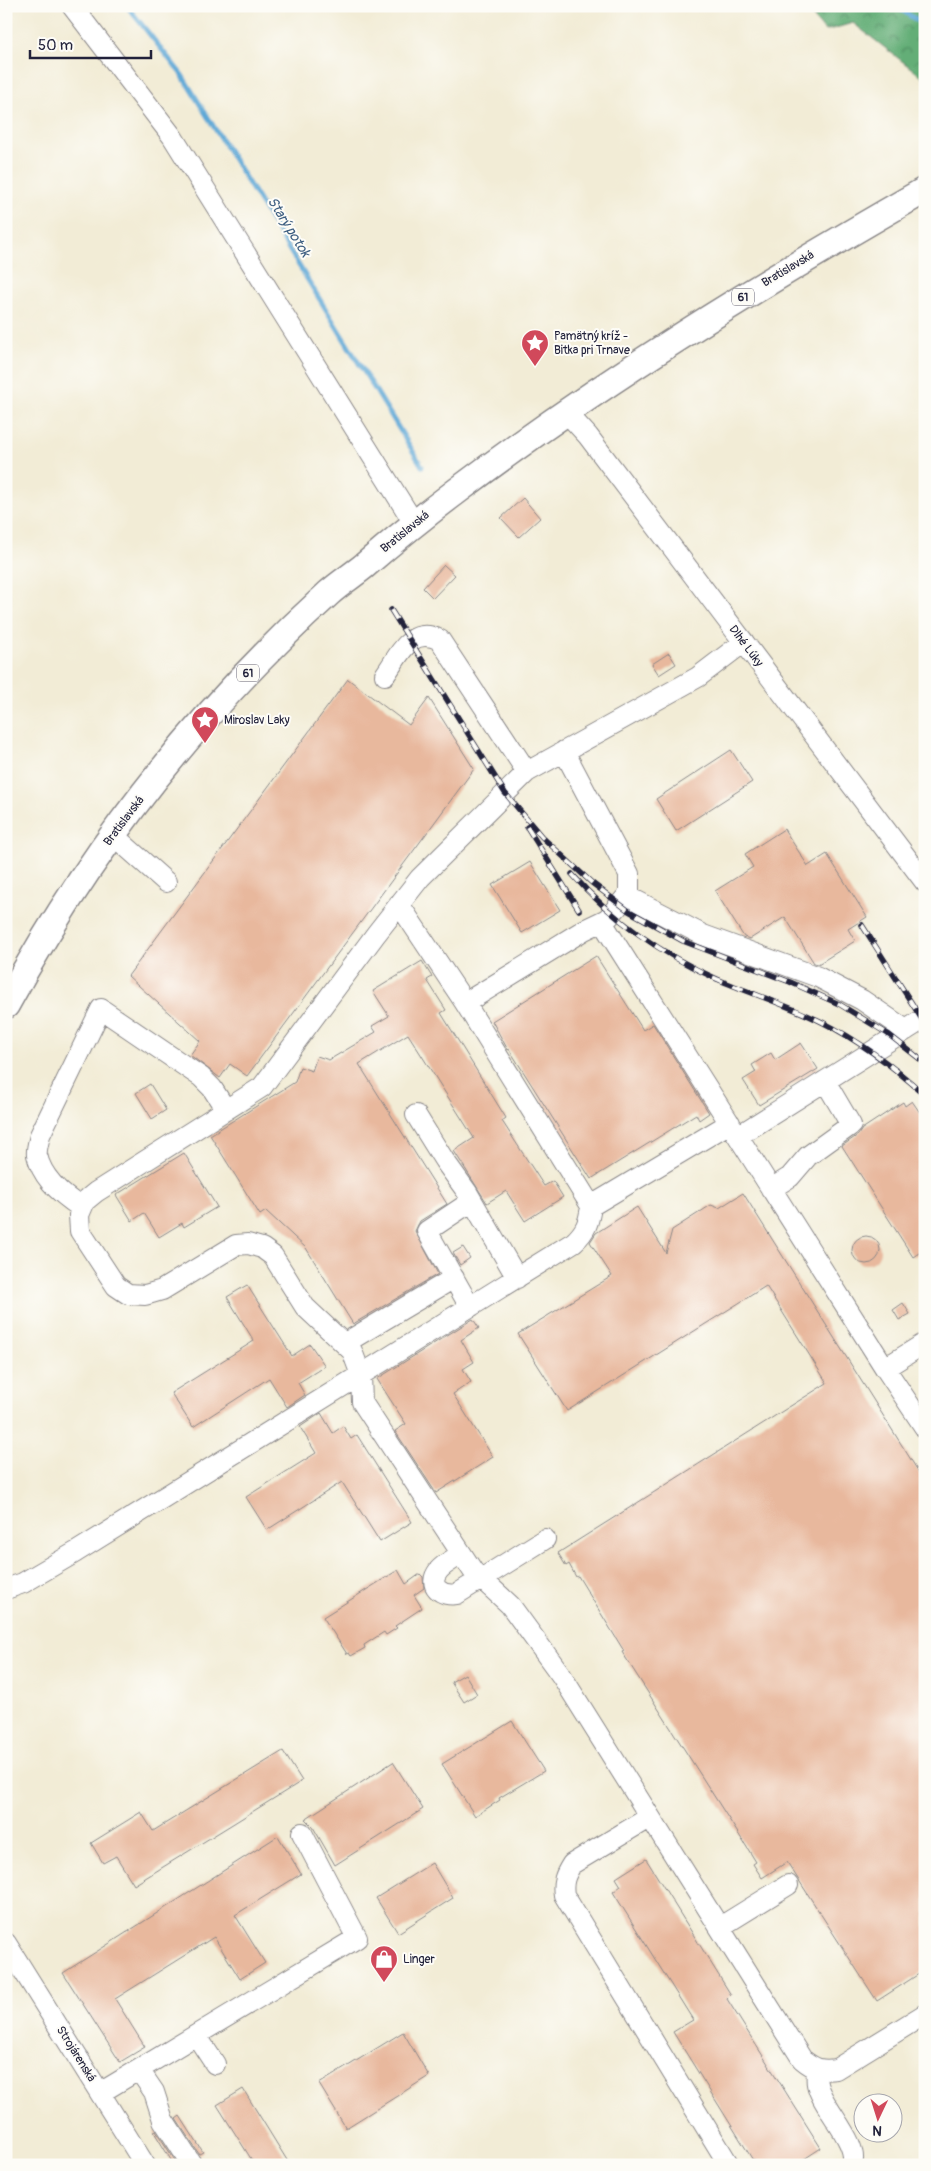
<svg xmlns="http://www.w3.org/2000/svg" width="931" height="2171" font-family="Pangolin,sans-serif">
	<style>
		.forest { fill: url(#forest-crowns); stroke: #426859 }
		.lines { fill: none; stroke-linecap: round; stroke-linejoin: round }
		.stream { stroke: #5fa8d6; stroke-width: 5 }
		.building { fill: #e8b89d }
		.minor-casing { stroke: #8a8788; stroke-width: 22 }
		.major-casing { stroke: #8a8788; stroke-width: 29 }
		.minor { stroke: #fff; stroke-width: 20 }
		.major { stroke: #fff; stroke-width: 26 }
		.rail-casing { stroke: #22223b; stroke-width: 5.5 }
		.rail { stroke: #fdfcf7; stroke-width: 4; stroke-dasharray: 11; stroke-linecap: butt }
		.labels { text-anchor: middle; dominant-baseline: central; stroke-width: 4; stroke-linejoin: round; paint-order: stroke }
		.shield { fill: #fdfcf7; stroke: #646373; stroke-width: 1 }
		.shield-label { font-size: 11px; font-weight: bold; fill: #22223b }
		.street-label { font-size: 12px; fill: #22223b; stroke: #fdfcf7 }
		.poi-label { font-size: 12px; fill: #22223b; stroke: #fdfcf7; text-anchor: start }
		.water-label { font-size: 14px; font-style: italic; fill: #3d5e81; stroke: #fdfcf7 }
	</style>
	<defs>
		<pattern id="forest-crowns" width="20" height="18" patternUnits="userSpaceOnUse" patternTransform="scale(1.25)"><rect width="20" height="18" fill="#63ae77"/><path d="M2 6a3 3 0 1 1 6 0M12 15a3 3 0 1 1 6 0" fill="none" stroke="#518d63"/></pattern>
	</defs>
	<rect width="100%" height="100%" fill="#fdfcf7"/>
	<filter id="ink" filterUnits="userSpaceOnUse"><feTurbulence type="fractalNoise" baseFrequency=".02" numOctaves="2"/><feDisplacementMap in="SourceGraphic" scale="10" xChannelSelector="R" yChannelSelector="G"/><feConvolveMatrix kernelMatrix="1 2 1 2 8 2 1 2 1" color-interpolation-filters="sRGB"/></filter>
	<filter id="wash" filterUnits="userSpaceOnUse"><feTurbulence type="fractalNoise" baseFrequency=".0096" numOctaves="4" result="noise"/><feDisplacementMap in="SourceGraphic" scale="20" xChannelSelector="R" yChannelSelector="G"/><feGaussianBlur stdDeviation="1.12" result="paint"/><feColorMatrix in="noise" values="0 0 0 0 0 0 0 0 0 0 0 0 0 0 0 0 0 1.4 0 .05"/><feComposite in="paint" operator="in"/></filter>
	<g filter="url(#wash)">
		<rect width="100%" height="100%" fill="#f2ecd6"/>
		<path class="forest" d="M804 6H920L925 11V79L853 23 825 31Z"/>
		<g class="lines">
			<path class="stream" d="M127 6 182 75 422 466
				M896 6 925 26"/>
		</g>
		<g id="blocks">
			<path class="building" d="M523 498 540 518 519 537 501 518Z
				M444 565 455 575 433 598 423 588Z
				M669 653 676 664 659 675 652 664Z
				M348 679 409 725 429 698 474 769 247 1076 230 1064 220 1078 190 1055 200 1041 128 976Z
				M731 750 752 782 676 831 656 799Z
				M784 829 808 866 827 854 867 917 848 929 855 941 818 964 814 963 785 917 750 939 744 937 715 891 753 867 745 854Z
				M530 862 560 910 522 933 492 885Z
				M596 956 643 1030 653 1024 709 1113 699 1120 696 1114 591 1179 509 1049 508 1050 492 1021Z
				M422 961 432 977 427 980 446 1010 441 1013 506 1118 502 1121 544 1186 553 1181 563 1197 525 1221 506 1191 487 1203 454 1151 474 1138 408 1034 359 1064 447 1204 420 1221 415 1231 438 1274 353 1324 306 1248 266 1211 260 1215 210 1135 295 1082 300 1067 312 1071 317 1056 329 1060 376 1032 372 1026 389 1016 373 991Z
				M801 1043 818 1069 759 1105 743 1080 756 1072 752 1065 771 1053 775 1060Z
				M150 1084 166 1110 152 1119 136 1093Z
				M912 1101 925 1120V1249L913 1257 842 1146 858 1135 862 1129 903 1102 905 1106Z
				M184 1153 217 1207 184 1227 182 1223 159 1237 144 1213 132 1221 116 1195Z
				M743 1193 925 1482V1970L877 2001 787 1862 762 1878 753 1864 756 1862 748 1849 622 1652 624 1651 578 1576 576 1577 569 1564 566 1566 558 1553 827 1383 766 1286 567 1411 518 1334 612 1276 590 1242 596 1233 637 1207 666 1253 672 1230 711 1205 719 1208Z
				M852 1250a14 14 0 1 1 28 0a14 14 0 1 1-28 0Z
				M463 1247 470 1258 460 1265 453 1253Z
				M247 1285 292 1356 310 1344 325 1366 298 1383 305 1395 287 1407 269 1378 193 1427 171 1393 254 1341 227 1297Z
				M903 1303 910 1314 899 1320 893 1310Z
				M473 1319 479 1328 461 1340 474 1362 463 1369 471 1382 453 1394 493 1457 436 1493 395 1431 406 1424 377 1379Z
				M321 1413 333 1433 343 1426 351 1439 357 1435 412 1522 380 1542 342 1482 267 1530 246 1497 316 1453 300 1427Z
				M398 1570 406 1584 420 1574 423 1577 424 1588 414 1595 422 1608 395 1626 397 1628 386 1635 384 1632 364 1645 365 1648 351 1656 349 1653 347 1654 323 1617Z
				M465 1674 477 1694 464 1702 451 1682Z
				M512 1721 544 1771 499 1798 500 1800 475 1816 442 1764Z
				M283 1751 302 1781 134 1885 116 1856 103 1863 91 1843 141 1812 153 1831Z
				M393 1762 423 1809 335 1865 313 1827 305 1819Z
				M278 1836 301 1874 235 1915 265 1963 240 1979 214 1937 115 1999 145 2047 120 2062 63 1973Z
				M646 1859 731 1995 727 1999 821 2148 795 2165H756L673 2032 693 2020 613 1892 621 1886 616 1878Z
				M432 1863 453 1898 398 1933 376 1898Z
				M403 2032 429 2076 346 2128 319 2084Z
				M243 2089 290 2165H255L217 2105Z
				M180 2116 203 2152 199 2154 176 2119Z
				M156 2131 178 2165H174L154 2132Z"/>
		</g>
	</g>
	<g filter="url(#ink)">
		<use href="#blocks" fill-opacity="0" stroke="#8a8788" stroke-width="1"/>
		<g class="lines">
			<g class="minor-casing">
				<path id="minor" d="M72 6 172 136 414 523
					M566 412 588 436 925 882
					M744 642 698 677 527 772 420 878 376 934 262 1087 96 1192 85 1201 79 1215 80 1231 116 1286 128 1294 145 1295 162 1290 236 1245 248 1244 262 1248 273 1256 305 1307 352 1351 361 1375 362 1402 473 1571 510 1605 561 1675 802 2059C814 2069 821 2071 836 2069L925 2014
					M385 675C400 654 411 625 440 640L527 772
					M113 835 166 882
					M627 896 703 935 818 977 862 1000 906 1030
					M399 904 465 1003 584 930 607 919 627 896 629 891V874L564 751
					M602 922 885 1368
					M465 1003 591 1206 730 1123
					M416 1115 444 1160 467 1192 517 1278
					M738 1136 925 1018
					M771 1189 790 1177 808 1156 851 1125 825 1081
					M82 1208C63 1196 42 1179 37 1155 36 1149 39 1141 40 1135L101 1009 201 1077 212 1088 226 1110
					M470 1307 427 1231 472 1201
					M345 1343 454 1278
					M925 1343 885 1368 925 1428
					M461 1554C454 1559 444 1564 439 1570 426 1586 442 1597 457 1594L545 1539
					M6 1589 23 1583 76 1552 574 1242C586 1231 589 1222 591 1206
					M650 1817 572 1864C565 1875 562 1882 564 1895L729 2165
					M720 1927 788 1885
					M6 1943 145 2165
					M196 2035 215 2064
					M817 2069C817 2074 816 2080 817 2084 822 2108 860 2143 852 2165
					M139 2070 154 2092 163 2120 192 2165
					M100 2093 357 1938 302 1833"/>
			</g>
			<g class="major-casing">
				<path id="major" d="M6 1005C90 850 199 711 329 593 340 583 353 575 364 566 394 540 425 515 457 491 605 379 764 282 925 190"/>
			</g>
			<use href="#minor" class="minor"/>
			<use href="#major" class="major"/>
			<g class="rail-casing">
				<path id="rail" d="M391 610 505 793 542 837 592 883 629 911 683 941 790 982 839 1004 888 1034 925 1063
					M527 827 579 910
					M572 874C611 919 663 955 717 979 752 994 788 1005 822 1022 860 1041 894 1067 925 1095
					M862 925 925 1024"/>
			</g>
			<use href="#rail" class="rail"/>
		</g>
	</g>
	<defs>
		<g id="sight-pin" transform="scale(1.4375)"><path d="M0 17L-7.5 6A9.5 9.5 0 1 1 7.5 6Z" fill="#d1495b" stroke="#fdfcf7"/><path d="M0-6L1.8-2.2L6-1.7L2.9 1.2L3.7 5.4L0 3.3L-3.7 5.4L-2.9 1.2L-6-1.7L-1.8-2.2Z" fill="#fff"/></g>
		<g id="shop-pin" transform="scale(1.4375)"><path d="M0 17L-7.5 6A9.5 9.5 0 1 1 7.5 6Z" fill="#d1495b" stroke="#fdfcf7"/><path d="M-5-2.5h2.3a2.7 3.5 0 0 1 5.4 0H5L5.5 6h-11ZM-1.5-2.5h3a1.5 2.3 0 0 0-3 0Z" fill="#fff"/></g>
	</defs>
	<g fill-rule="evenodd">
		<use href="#sight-pin" x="535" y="343"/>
		<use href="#sight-pin" x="205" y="720"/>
		<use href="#shop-pin" x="384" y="1959"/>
	</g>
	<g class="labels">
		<g class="shield">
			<rect x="732" y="288.5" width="22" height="17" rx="4"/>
			<rect x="237" y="664.5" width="22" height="17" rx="4"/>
		</g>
		<g class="shield-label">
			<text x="743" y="297">61</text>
			<text x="248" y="673">61</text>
		</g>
		<g class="street-label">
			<text transform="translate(788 269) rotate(-31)">Bratislavská</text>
			<text transform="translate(405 532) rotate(-39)">Bratislavská</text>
			<text transform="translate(746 646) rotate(53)">Dlhé Lúky</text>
			<text transform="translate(124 821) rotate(-53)">Bratislavská</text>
			<text transform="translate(76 2054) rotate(58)">Strojárenská</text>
		</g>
		<g class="poi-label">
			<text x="554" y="336">Pamätný kríž -<tspan x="554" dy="14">Bitka pri Trnave</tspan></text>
			<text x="224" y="720">Miroslav Laky</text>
			<text x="403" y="1959">Linger</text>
		</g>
		<g class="water-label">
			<text transform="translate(289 227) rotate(58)">Starý potok</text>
		</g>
	</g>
	<rect width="931" height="2171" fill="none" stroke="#fdfcf7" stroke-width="25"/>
	<g transform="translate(878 2118) rotate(184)"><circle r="24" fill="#fdfcf7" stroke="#a5a5ac"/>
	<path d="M0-4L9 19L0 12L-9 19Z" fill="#d1495b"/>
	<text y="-8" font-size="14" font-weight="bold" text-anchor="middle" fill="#22223b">N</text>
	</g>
	<path d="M30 50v8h121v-8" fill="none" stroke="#22223b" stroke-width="2.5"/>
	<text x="38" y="50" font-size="15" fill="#22223b" stroke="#fdfcf7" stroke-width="4" paint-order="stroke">50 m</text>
</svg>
